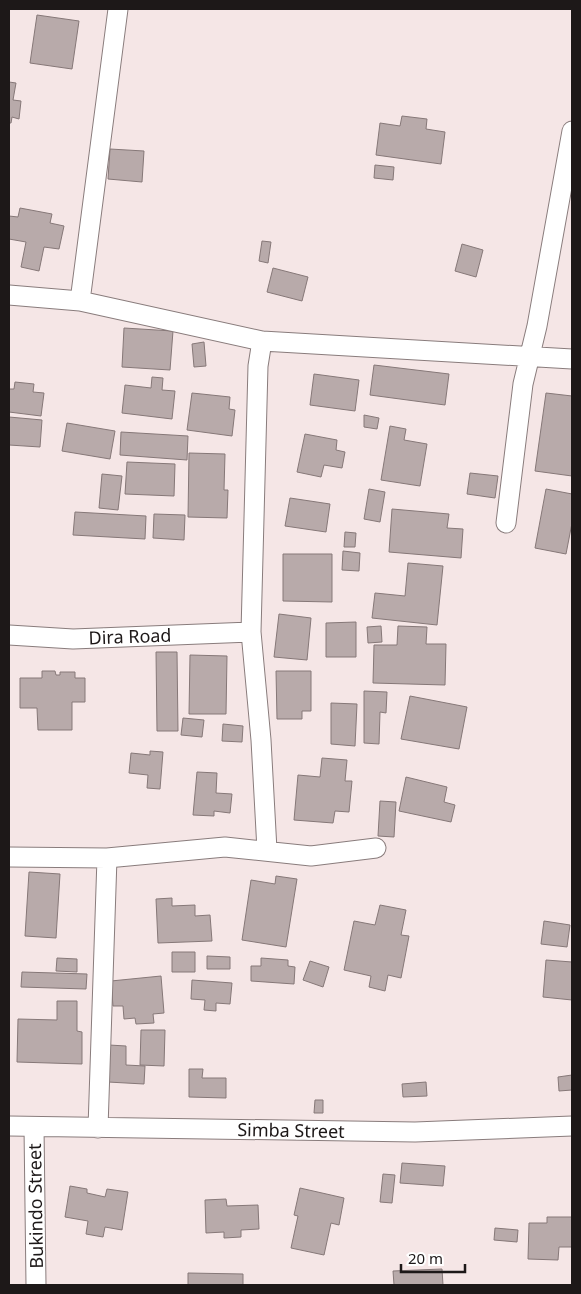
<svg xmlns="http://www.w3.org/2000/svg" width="581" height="1294" font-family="'Noto Sans',sans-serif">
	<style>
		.building { fill: #b8aaaa; stroke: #867878 }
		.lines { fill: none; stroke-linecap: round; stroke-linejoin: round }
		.street-casing { stroke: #897c7c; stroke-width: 21 }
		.street { stroke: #fff; stroke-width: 19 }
		.labels { text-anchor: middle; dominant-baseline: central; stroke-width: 4; stroke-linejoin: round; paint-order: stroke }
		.street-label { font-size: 18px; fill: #1d1818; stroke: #fff }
	</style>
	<rect width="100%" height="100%" fill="#f5e6e6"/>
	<path class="building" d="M37 15 79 21 72 69 30 63Z
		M9 82 16 83 13 100 21 101 19 119 12 117 11 123H9Z
		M402 116 427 119 426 129 445 132 441 164 376 155 380 123 400 126Z
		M110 149 144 151 142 182 108 179Z
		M375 165 394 167 393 180 374 178Z
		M20 208 52 214 50 223 64 226 59 249 44 247 39 271 21 267 26 242 9 239V216L18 217Z
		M262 241 271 242 268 263 259 261Z
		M462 244 483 250 476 277 455 271Z
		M273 268 308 277 302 301 267 292Z
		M124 328 173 331 170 370 122 367Z
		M204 342 206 366 194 367 192 344Z
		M374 365 449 374 445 405 370 395Z
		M314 374 359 380 355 411 310 405Z
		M152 377 163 378 162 390 175 391 172 419 122 413 125 385 151 388Z
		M15 382 34 384 33 392 44 393 41 416 9 412V389H14Z
		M192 393 230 397 229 409 235 410 232 436 187 430Z
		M546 393 572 396V476L535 471Z
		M364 415 379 418 377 429 364 427Z
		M9 417 42 420 40 447 9 445Z
		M67 423 115 431 110 459 62 451Z
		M390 426 406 429 404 440 427 444 420 486 381 480Z
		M121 432 188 436 187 460 120 455Z
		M305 434 337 440 336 450 345 452 342 468 324 465 321 477 297 472Z
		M189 453 225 454 224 490H228L227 518 188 517Z
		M127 462 175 464 174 496 125 494Z
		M470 473 498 476 495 498 467 494Z
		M102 474 122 476 118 510 99 508Z
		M369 489 385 492 380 522 364 519Z
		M546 489 572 494V523L566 554 535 548Z
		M290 498 330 504 326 532 285 526Z
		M392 509 449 514 447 528 463 529 461 558 389 552Z
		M75 512 146 516 145 539 73 535Z
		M154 514 185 515 184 540 153 538Z
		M345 532 356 533 355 547H344Z
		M343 551 360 553 359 571 342 570Z
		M283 554H332V602L283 601Z
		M408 563 443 566 437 625 372 618 375 593 405 596Z
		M279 614 311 618 307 660 274 657Z
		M356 622V657H326V623Z
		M381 626 382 642 368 643 367 627Z
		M398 626 427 627 426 644H446L445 685 373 683 374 645H397Z
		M156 652H177L178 731H157Z
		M190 655 227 656 226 714H189Z
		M42 671H55L56 675H60V672H75V678H85V702H72V730H38L37 708H20V678H42Z
		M276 671H311V711H302V719H277Z
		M364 691 387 692 386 713 380 712 379 744 364 743Z
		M410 696 467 707 459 749 401 739Z
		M331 703 357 704 355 746 331 744Z
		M183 718 204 720 202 737 181 735Z
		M223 724 243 726 242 742 222 741Z
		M150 751 163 752 160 789 147 788 148 775 129 773 131 753 150 755Z
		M322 758 347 760 345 781H352L349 812 335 811 333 823 294 820 298 775 320 777Z
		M197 772 217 773 216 793 232 794 230 813 214 811V816L193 815Z
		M406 777 447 787 444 802 455 805 451 822 399 811Z
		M380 801 396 802 394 837 378 836Z
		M29 872 60 874 56 938 25 936Z
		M276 876 297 879 286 947 242 940 251 880 275 884Z
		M172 898V906L195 905V916L210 915 212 941 158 943 156 899Z
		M380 905 406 910 401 935 409 936 401 978 388 975 385 991 369 987 371 976 344 970 354 921 375 925Z
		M544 921 570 925 567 947 541 944Z
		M172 952H195V972H172Z
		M207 956 230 957V969H207Z
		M57 958 77 959V972L56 971Z
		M261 958 288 960V966L295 967 294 984 251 981V966H261Z
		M546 960 572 962V1000L543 997Z
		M310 961 329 967 323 987 303 980Z
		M22 972 87 974 86 989 21 987Z
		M161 976 164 1013 153 1014 154 1023 136 1024 135 1018 124 1019 123 1006H113L111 981Z
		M192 980 232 983 230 1004 216 1003V1011L204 1010 205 1000 191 999Z
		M57 1001H77V1031L82 1032V1064L17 1062 18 1019 57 1020Z
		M141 1030H165L164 1066 140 1065Z
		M109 1045 126 1046V1065L145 1066 144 1084 108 1082Z
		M189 1069H203L202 1078H226V1098L189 1097Z
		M572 1075V1090L559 1091 558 1077Z
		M426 1082 427 1096 403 1097 402 1084Z
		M315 1100H323V1113H314Z
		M402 1163 445 1166 443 1186 400 1183Z
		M383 1174 395 1175 392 1203 380 1202Z
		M70 1186 87 1189V1193L105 1197 107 1189 128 1192 122 1230 105 1227 103 1237 86 1234 88 1221 65 1217Z
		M300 1188 344 1198 339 1225 331 1223 324 1255 291 1248 298 1216 294 1215Z
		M226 1199 227 1206 258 1205 259 1229 241 1230V1237L224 1238V1232L206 1233 205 1200Z
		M547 1217H572V1247H559L558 1260 528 1259 529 1223H547Z
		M495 1228 518 1230 517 1242 494 1240Z
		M442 1269 443 1285H394L393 1271Z
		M188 1273 243 1274V1285H188Z"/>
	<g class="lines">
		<g class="street-casing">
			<path id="street" d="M9 295 80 301 262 341 572 359
				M80 301 118 9
				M262 341 258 366 251 632 261 740 267 850
				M506 523 523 384 537 326 572 131
				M9 635 73 639 251 632
				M9 857 107 858 225 847 311 856 376 848
				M9 1126 415 1132 572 1126
				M34 1127 36 1285
				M98 1128 107 858"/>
		</g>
		<use href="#street" class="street"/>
	</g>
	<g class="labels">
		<g class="street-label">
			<text transform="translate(130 636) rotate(-2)">Dira Road</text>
			<text transform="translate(291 1130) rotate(1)">Simba Street</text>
			<text transform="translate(35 1206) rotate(-91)">Bukindo Street</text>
		</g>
	</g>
	<rect width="581" height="1294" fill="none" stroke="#1d1818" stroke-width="20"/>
	<path d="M401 1264v8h64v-8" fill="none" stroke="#1d1818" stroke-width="2.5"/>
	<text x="408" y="1264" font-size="15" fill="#1d1818" stroke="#ffffff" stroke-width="4" paint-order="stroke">20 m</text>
</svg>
